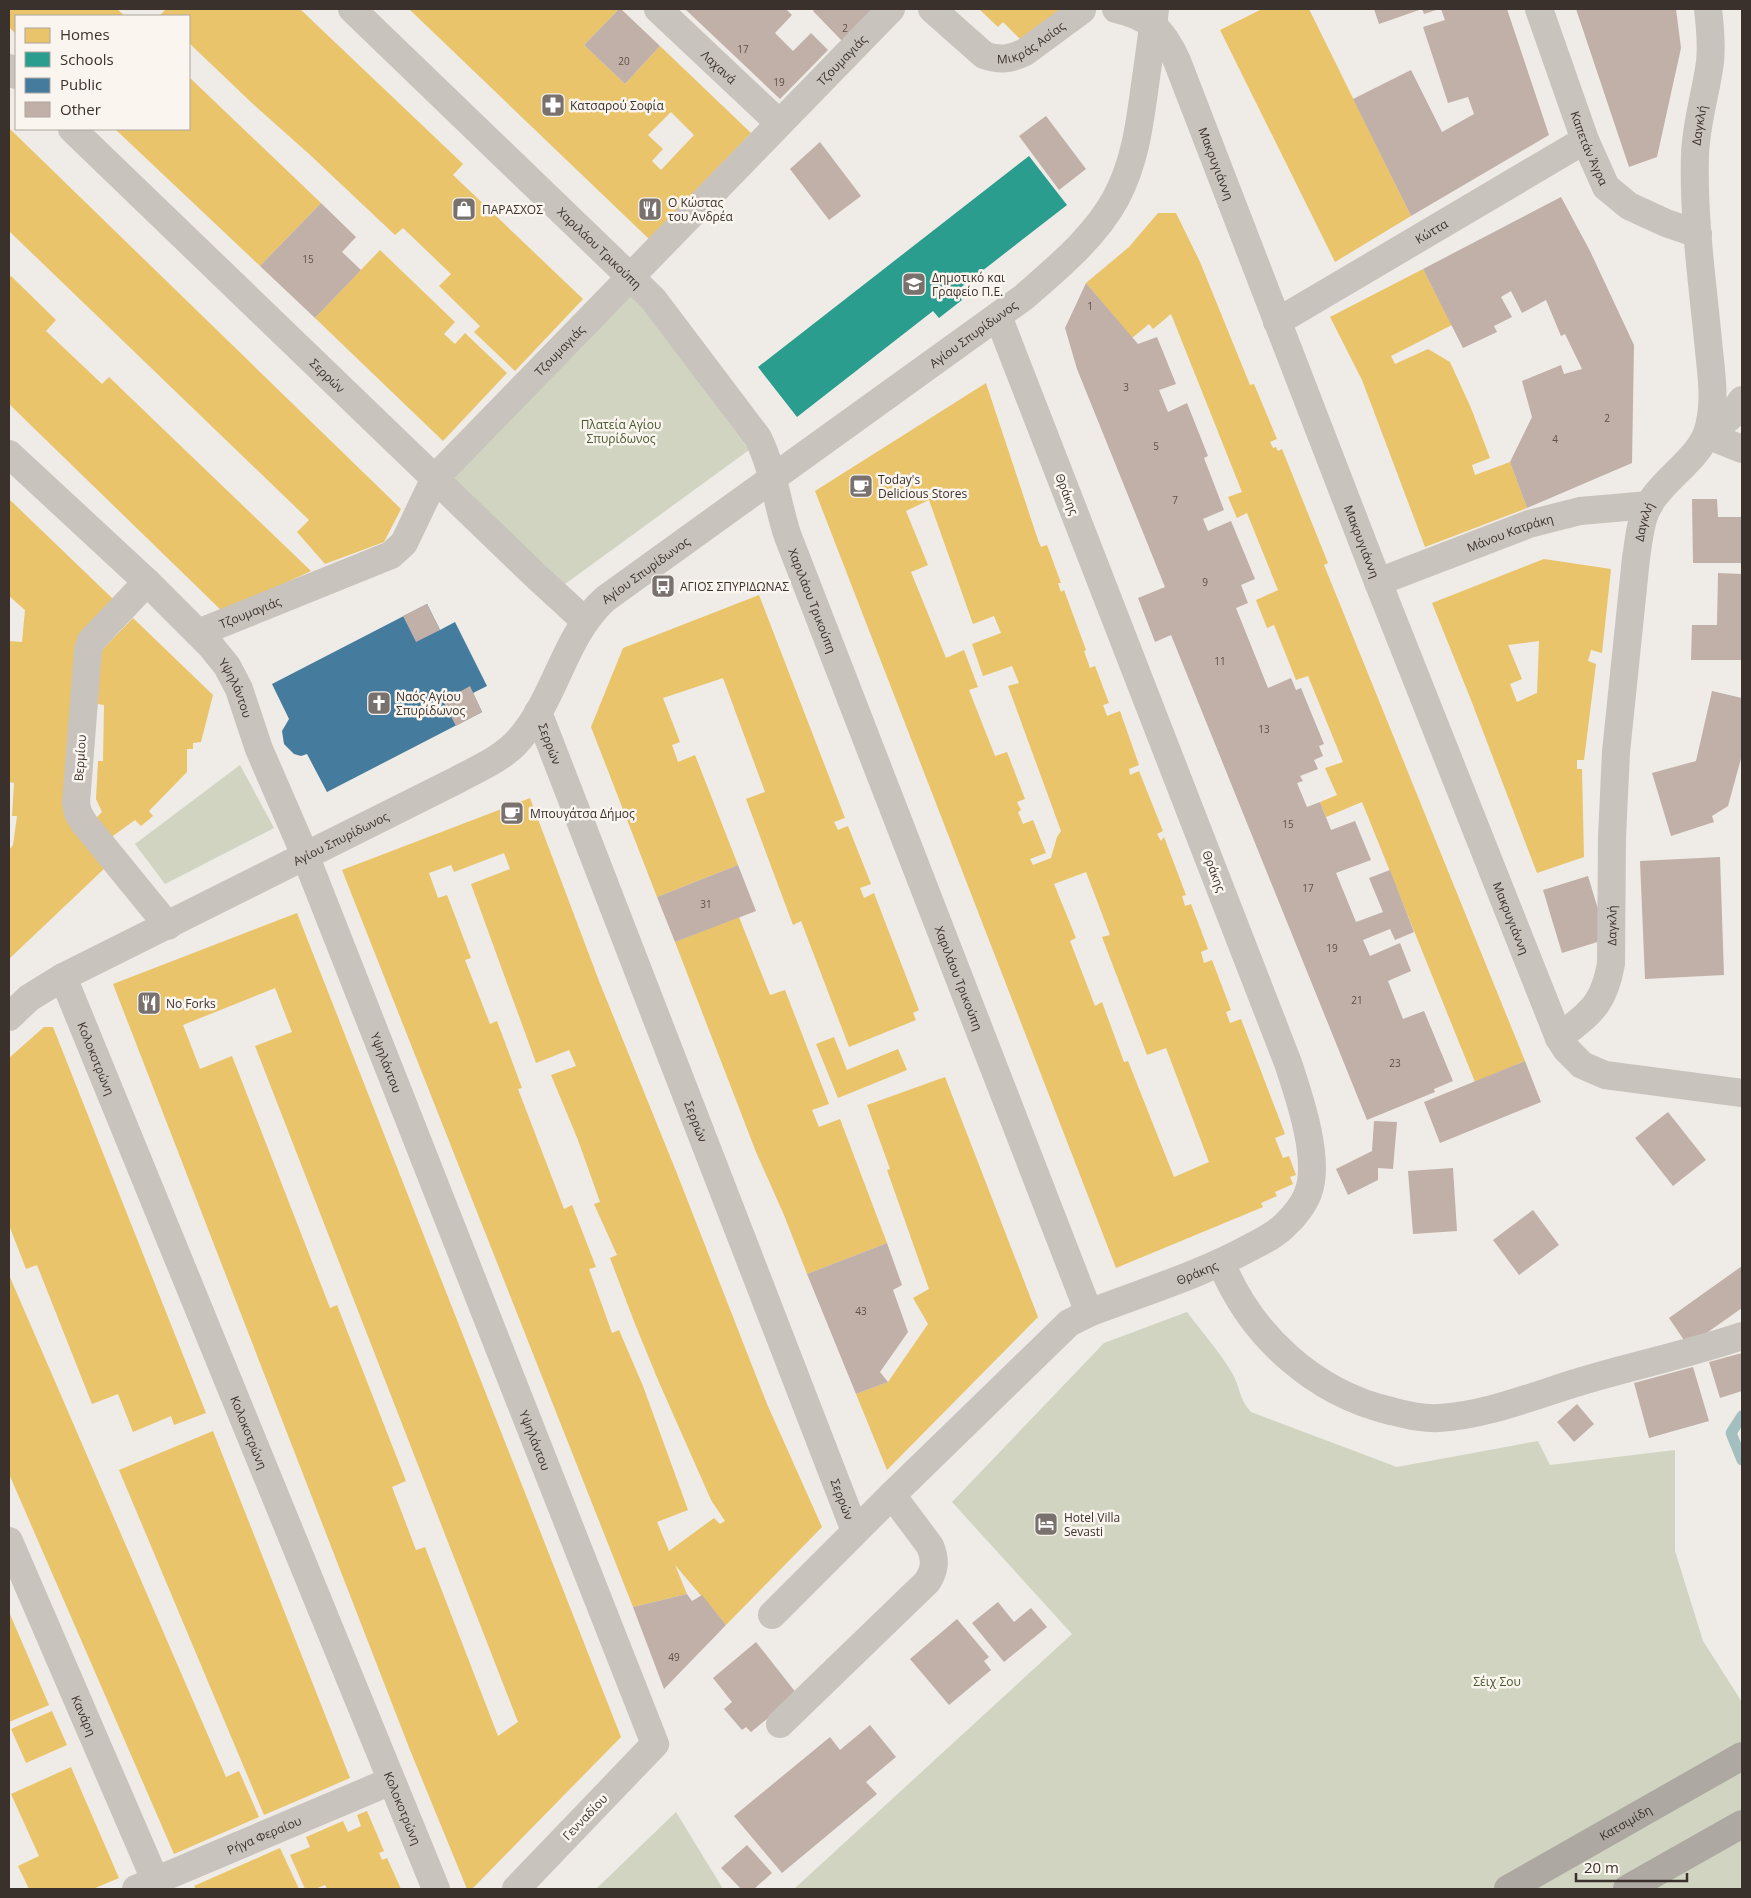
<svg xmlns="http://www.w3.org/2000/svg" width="1751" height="1898" font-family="'Open Sans',sans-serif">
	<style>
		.green { fill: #d0d4c1 }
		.homes { fill: #e9c46a; fill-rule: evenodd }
		.schools { fill: #2a9d8f }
		.public { fill: #457b9d }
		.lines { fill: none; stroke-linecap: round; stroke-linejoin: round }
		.stream { stroke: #a3bfc0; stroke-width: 11 }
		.building { fill: #c1b0a8 }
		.minor { stroke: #c9c3be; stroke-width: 28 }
		.major { stroke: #aea8a3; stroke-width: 28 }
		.labels { text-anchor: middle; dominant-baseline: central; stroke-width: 5; stroke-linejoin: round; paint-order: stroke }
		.number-label { font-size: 10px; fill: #5c504b }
		.street-label { font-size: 12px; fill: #3a302c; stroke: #faf5ee }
		.poi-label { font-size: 12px; fill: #3a302c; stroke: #faf5ee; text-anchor: start }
		.park-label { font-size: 12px; fill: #495731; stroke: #faf5ee }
	</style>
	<rect width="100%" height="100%" fill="#efebe6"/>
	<path class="green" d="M631 290 749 450 561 587 446 477Z
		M240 765 274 828 165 884 135 844Z
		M1187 1312C1201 1331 1218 1350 1231 1371 1240 1385 1239 1400 1251 1412L1397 1467 1538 1441 1550 1465 1675 1450V1551L1703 1641 1742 1702V1889H794L1072 1634 952 1502 1104 1343Z
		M676 1812 723 1889H596Z"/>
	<path class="homes" d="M9 9H117L125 16H16V34L9 27Z
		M166 9H300L463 164 453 175 583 299 515 371 474 332 480 326 439 286 451 274 403 228 395 235 308 153 253 104 189 43V16H159Z
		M409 9H619L584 45 625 84 660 46 751 133 649 239ZM671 112 694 135 661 170 652 161 663 149 648 135Z
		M979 9H1061L1026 45 1003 22 998 27Z
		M1262 9H1309L1411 216 1335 262 1220 30Z
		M189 77 321 203 260 266 115 129H189Z
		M9 128 401 509 384 542 325 564 297 532 309 520 9 231Z
		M1158 213H1176L1200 262 1250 385 1254 384 1277 439 1270 442 1273 448 1276 447 1278 451 1282 449 1328 563 1324 565 1525 1061 1475 1082 1362 802 1326 817 1320 802 1337 795 1325 768 1343 762 1308 676 1296 680 1274 625 1267 628 1256 600 1278 590 1247 513 1237 518 1228 497 1242 492 1171 314 1153 329 1149 324 1132 338 1086 283 1129 247Z
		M380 250 455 322 444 334 455 344 465 333 507 373 443 441 315 318Z
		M1423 269 1452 325 1391 356 1395 364 1428 349 1450 362 1471 408 1490 458 1472 465 1475 475 1510 462 1527 508 1425 547 1362 380 1330 317Z
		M11 276 56 320 46 331 102 384 109 377 311 571 223 612 9 404V278Z
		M986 383 1038 540 1041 547 1047 545 1061 583H1058L1061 592 1064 590 1086 650 1084 651 1090 668 1095 666 1109 703 1103 705 1107 716 1120 711 1139 765 1129 769 1130 775 1139 771 1163 831 1157 834 1161 841 1164 837 1186 895 1182 896 1185 906 1191 904 1208 949 1201 952 1204 963 1212 960 1231 1010 1226 1012 1230 1023 1241 1019 1285 1134 1275 1138 1283 1158 1289 1156 1296 1175 1290 1177 1293 1184 1275 1192 1277 1196 1261 1203 1263 1207 1116 1268 815 491ZM929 500 973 624 994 616 1001 633 972 644 983 676 1012 666 1019 683 1008 686 1061 831 1057 837 1051 858 1033 865 1030 859 1046 853 1033 820 1023 824 1018 812 1021 810 1017 802 1025 799 1007 752 995 756 969 690 978 687 964 650 946 658 911 572 928 565 906 511ZM1086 872 1110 935 1102 937 1147 1055 1166 1048 1209 1162 1174 1177 1128 1061 1124 1062 1102 1002 1095 1006 1070 941 1076 938 1054 884Z
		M9 499 113 599 87 626 72 827 106 867 9 959V850L13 845 17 816H12L14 783 9 782V641L22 642 25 610 9 596Z
		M1544 559 1611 569 1602 653 1591 650 1588 661 1596 664 1584 760H1577V769H1582L1584 857 1537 873 1471 700 1432 603ZM1539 641 1537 693 1517 702 1510 684 1522 679 1508 645Z
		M759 595 845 818 834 822 838 830 848 826 871 884 860 888 864 898 874 893 919 1010 913 1013 916 1020 849 1047 801 921 793 925 746 799 765 792 723 678 663 698 680 742 672 745 678 762 695 755 738 865 657 897 591 727 623 648Z
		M133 618 213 695 201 742 193 743V749H187V772L149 811 153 816 141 826 135 820 110 838 95 819 102 812 96 799 98 761H103L104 705 98 704 99 653Z
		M530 798 599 981 676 1171 767 1404 822 1527 726 1625 675 1565 687 1594 633 1607 342 870ZM504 853 510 869 471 884 536 1063 569 1050 576 1066 551 1075 578 1140 600 1202 594 1204 617 1255 610 1258 635 1324 658 1380 711 1500 725 1521 720 1524 714 1518 669 1551 657 1522 688 1510 643 1386 619 1330 612 1333 589 1269 596 1267 572 1205 564 1209 518 1089 522 1088 497 1021 490 1024 465 960 471 958 447 895 438 898 429 873 451 865 454 872Z
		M297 913 621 1737 472 1889H467L410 1750 113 984ZM275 988 292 1032 255 1046 518 1722 498 1736 425 1547 416 1550 392 1487 406 1481 337 1305 330 1308 232 1056 200 1069 183 1025Z
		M739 917 770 995 785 990 829 1104 812 1110 819 1127 840 1119 887 1243 807 1274 784 1215 756 1152 675 942Z
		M44 1027H53L206 1413 174 1425 171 1416 133 1432 118 1394 92 1404 37 1265 26 1269 9 1225V1058Z
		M834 1037 847 1070 898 1049 907 1070 838 1098 816 1044Z
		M945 1077 1038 1317 887 1470 856 1394 888 1382 928 1324 913 1298 929 1289 887 1170 890 1169 867 1105Z
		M9 1275 226 1777 239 1771 259 1817 174 1854 9 1474Z
		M213 1431 350 1778 264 1815 119 1470Z
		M9 1612 49 1705 9 1722Z
		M52 1711 67 1745 26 1763 11 1729Z
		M71 1767 119 1878 93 1889H29L18 1866 39 1856 11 1794Z
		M367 1811 384 1851 379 1853 382 1860 387 1858 401 1889H327L325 1885 315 1889H305L290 1855 310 1847 306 1837 343 1821 348 1832 361 1826 357 1815Z
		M280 1848 299 1889H196L194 1886Z"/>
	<path class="schools" d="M1029 156 1067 205 955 292 962 300 939 318 933 311 797 417 758 367Z"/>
	<path class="public" d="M427 604 440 630 455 622 487 686 473 693 482 712 327 792 307 754 301 756 294 754 284 744 282 731 289 719 272 684Z"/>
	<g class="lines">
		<path class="stream" d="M1742 1416 1731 1433 1742 1460"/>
	</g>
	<path class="building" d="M619 9H621L660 46 625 84 584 45Z
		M685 9H786L792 15 775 33 793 51 811 33 828 50 780 99Z
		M815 9H881L845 44 813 11Z
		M1374 9H1439L1424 14 1422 9 1379 24Z
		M1441 9H1507L1549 135 1411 216 1353 99 1411 70 1442 132 1474 114 1468 97 1448 103 1423 27 1445 20Z
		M1576 9H1676L1681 48 1657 157 1629 167Z
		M1046 116 1086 169 1059 190 1019 136Z
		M820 142 861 196 829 220 790 169Z
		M1561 197 1590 251 1634 345 1632 463 1527 508 1510 462 1532 417 1522 381 1561 365 1564 374 1582 369 1565 334 1561 336 1546 300 1522 313 1511 291 1501 297 1512 317 1494 326 1497 332 1463 348 1423 269Z
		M321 203 356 237 342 252 361 270 315 318 260 266Z
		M1086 283 1138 344 1157 337 1176 384 1159 390 1168 412 1187 403 1208 456 1204 458 1224 510 1203 519 1208 531 1231 521 1255 579 1241 585 1248 603 1236 608 1268 688 1291 678 1296 690 1301 688 1324 744 1319 746 1323 756 1314 760 1318 769 1300 776 1303 781 1297 783 1307 807 1320 802 1331 830 1355 821 1371 860 1336 873 1356 922 1383 912 1369 878 1390 870 1414 932 1395 940 1390 929 1363 940 1370 956 1400 943 1411 971 1388 981 1403 1019 1424 1011 1453 1081 1434 1089 1435 1092 1367 1120 1171 635 1155 642 1138 598 1165 587 1077 369 1065 328Z
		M1692 499H1717L1718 517H1742V563H1693Z
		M1718 573 1742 574V660H1691L1692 625H1717Z
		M427 604 440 630 416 642 403 616Z
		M470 686 482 712 456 726 443 701Z
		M1712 691 1742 698V755L1728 806 1712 816 1714 822 1671 836 1652 773 1696 761Z
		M1720 857 1724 975 1645 979 1640 861Z
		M738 865 756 911 675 942 657 897Z
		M1588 876 1607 939 1562 953 1543 890Z
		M1525 1061 1541 1102 1440 1143 1424 1102Z
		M1668 1112 1706 1160 1673 1186 1635 1138Z
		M1374 1121 1397 1122 1393 1169 1378 1168V1180L1348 1195 1336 1169 1372 1151Z
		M1453 1168 1457 1231 1413 1234 1408 1171Z
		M1533 1210 1559 1245 1519 1275 1493 1240Z
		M887 1243 902 1285 893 1290 908 1332 880 1372 888 1382 856 1394 807 1274Z
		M1742 1266V1308L1688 1346 1669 1318Z
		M1742 1353V1391L1720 1398 1709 1362Z
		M1693 1367 1709 1421 1649 1438 1634 1383Z
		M1577 1404 1594 1424 1574 1442 1557 1422Z
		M687 1594 692 1601 702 1595 726 1625 664 1689 633 1607Z
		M998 1602 1014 1622 1031 1608 1047 1627 1004 1662 972 1623Z
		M957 1619 989 1657 984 1661 991 1670 949 1705 910 1659Z
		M756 1642 797 1694 751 1732 746 1727 742 1730 724 1709 732 1702 713 1678Z
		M870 1725 896 1757 866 1782 877 1794 782 1873 734 1816 830 1737 840 1750Z
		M747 1845 772 1873 754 1889H741L721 1868Z"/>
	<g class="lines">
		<g class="minor">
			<path id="s1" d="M352 9 653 299 758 438C773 468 777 502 787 534L1089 1313"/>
			<path id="s2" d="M658 9 779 123"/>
			<path id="s3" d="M932 9 984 55C1000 61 1011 59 1025 52L1082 10"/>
			<path id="s4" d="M1116 9C1149 16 1163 30 1177 61L1378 582 1559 1038 1566 1049 1582 1065 1605 1075 1742 1093"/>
			<path id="s5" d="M1539 9 1585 140 1606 187 1629 206 1666 223 1698 234"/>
			<path d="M9 68 16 75"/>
			<path id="s6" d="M72 129 537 577 585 621"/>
			<path id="s7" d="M1277 322 1585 140"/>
			<path d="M1707 435 1731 416 1742 400"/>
			<path d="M1707 435 1742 449"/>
			<path id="s8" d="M9 454 147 582 210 645 227 666 239 689 259 749 305 855 655 1744 516 1889"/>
			<path d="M147 582 91 641 88 650 76 803 78 813 84 823 168 926"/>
			<path id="s9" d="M1378 582 1529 524 1580 511 1649 505"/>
			<path id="s10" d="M198 633 391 555 404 543 435 478 891 9"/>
			<path id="s11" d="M538 712 855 1531"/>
			<path id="s12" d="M63 977 436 1889"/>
			<path id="s13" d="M9 1017 29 998 63 977 457 780C477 769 499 760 515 744 556 702 562 638 605 599L1024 297C1057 268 1095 237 1116 198 1134 164 1139 129 1144 92 1148 64 1152 36 1155 9"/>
			<path id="s14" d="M1559 1038C1590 1012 1603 1007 1611 964L1612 837 1616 752 1636 558C1639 540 1640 519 1650 503 1664 479 1698 459 1707 433 1716 407 1712 378 1709 351 1703 286 1693 220 1695 155 1696 123 1706 93 1710 62 1712 44 1710 26 1708 9"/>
			<path d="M1221 1262C1250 1335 1314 1393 1391 1411 1407 1415 1422 1419 1439 1418 1488 1415 1535 1395 1582 1381 1635 1365 1689 1354 1742 1336"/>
			<path id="s15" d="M9 1541 159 1889"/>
			<path id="s16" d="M772 1615 892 1495 1069 1323 1089 1313C1143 1292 1200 1275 1251 1247 1263 1241 1277 1234 1286 1224 1294 1217 1304 1204 1308 1193 1321 1160 1299 1096 1288 1063L998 316"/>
			<path d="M780 1724 927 1582C935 1570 936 1560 930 1546L892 1495"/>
			<path id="s17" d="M136 1889 391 1781"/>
		</g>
		<g class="major">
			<path id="s18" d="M1508 1889 1742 1756"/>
			<path d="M1627 1889 1742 1824"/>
		</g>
	</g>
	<defs>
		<g id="pharmacy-square" transform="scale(1.25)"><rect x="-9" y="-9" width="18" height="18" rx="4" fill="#79716d" stroke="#faf5ee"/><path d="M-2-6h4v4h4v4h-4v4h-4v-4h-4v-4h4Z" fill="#fff"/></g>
		<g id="shop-square" transform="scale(1.25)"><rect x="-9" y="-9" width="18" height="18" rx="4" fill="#79716d" stroke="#faf5ee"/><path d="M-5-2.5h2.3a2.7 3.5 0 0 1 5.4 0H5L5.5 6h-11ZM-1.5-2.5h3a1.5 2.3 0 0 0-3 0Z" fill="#fff"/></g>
		<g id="restaurant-square" transform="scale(1.25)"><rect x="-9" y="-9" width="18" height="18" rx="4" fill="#79716d" stroke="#faf5ee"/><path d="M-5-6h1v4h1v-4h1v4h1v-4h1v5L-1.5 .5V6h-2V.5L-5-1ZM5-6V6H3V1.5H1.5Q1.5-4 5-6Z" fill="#fff"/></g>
		<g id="school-square" transform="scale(1.25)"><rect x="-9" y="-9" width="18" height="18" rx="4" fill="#79716d" stroke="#faf5ee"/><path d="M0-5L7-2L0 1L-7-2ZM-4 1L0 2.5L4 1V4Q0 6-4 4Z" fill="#fff"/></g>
		<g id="cafe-square" transform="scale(1.25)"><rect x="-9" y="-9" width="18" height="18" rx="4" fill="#79716d" stroke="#faf5ee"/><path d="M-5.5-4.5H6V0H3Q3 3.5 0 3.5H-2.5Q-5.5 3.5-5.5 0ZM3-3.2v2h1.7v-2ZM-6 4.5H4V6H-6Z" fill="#fff"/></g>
		<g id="bus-square" transform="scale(1.25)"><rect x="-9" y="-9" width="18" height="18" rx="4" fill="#79716d" stroke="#faf5ee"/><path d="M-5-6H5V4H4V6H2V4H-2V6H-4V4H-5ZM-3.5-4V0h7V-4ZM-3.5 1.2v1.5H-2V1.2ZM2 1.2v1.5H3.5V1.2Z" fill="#fff"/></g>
		<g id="church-square" transform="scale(1.25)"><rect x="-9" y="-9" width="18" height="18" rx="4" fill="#79716d" stroke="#faf5ee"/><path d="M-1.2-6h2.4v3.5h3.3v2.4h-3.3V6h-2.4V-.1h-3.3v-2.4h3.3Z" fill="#fff"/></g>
		<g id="hotel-square" transform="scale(1.25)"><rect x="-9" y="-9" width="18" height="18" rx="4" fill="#79716d" stroke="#faf5ee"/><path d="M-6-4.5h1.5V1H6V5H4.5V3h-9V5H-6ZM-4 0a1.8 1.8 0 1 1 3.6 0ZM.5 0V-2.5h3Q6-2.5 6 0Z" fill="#fff"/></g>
	</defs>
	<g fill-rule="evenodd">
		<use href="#pharmacy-square" x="553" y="105"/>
		<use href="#shop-square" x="464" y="209"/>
		<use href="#restaurant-square" x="650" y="209"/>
		<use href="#school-square" x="914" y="284"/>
		<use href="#cafe-square" x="861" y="486"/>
		<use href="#bus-square" x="663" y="586"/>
		<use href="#church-square" x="379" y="703"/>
		<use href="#cafe-square" x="512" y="813"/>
		<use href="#restaurant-square" x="149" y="1003"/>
		<use href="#hotel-square" x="1046" y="1524"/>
	</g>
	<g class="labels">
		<g class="number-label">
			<text x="845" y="28">2</text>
			<text x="743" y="49">17</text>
			<text x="624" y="61">20</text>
			<text x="779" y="82">19</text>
			<text x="308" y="259">15</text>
			<text x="1090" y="306">1</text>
			<text x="1126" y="387">3</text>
			<text x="1607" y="418">2</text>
			<text x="1555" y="439">4</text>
			<text x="1156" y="446">5</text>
			<text x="1175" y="500">7</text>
			<text x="1205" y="582">9</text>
			<text x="1220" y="661">11</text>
			<text x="1264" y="729">13</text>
			<text x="1288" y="824">15</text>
			<text x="1308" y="888">17</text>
			<text x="706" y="904">31</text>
			<text x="1332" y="948">19</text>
			<text x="1357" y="1000">21</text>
			<text x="1395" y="1063">23</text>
			<text x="861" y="1311">43</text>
			<text x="674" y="1657">49</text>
		</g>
		<g class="street-label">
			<text stroke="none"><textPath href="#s3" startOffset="121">Μικράς Ασίας</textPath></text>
			<text stroke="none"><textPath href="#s10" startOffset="881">Τζουμαγιάς</textPath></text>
			<text stroke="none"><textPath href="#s2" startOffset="84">Λαχανά</textPath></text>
			<text stroke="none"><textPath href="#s14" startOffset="958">Δαγκλή</textPath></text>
			<text stroke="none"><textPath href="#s5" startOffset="148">Καπετάν Άγρα</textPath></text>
			<text stroke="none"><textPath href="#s4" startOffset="194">Μακρυγιάννη</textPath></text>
			<text stroke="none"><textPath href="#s7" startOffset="179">Κώττα</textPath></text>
			<text stroke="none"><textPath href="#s1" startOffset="344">Χαριλάου Τρικούπη</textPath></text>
			<text stroke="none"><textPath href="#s13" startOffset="1202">Αγίου Σπυρίδωνος</textPath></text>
			<text stroke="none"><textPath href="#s10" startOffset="476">Τζουμαγιάς</textPath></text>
			<text stroke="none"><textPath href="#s6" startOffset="355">Σερρών</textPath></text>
			<text transform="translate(1067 494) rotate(69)">Θράκης</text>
			<text stroke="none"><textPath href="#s14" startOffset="538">Δαγκλή</textPath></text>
			<text stroke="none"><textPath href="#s9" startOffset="141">Μάνου Κατράκη</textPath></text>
			<text stroke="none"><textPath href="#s4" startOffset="599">Μακρυγιάννη</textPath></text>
			<text stroke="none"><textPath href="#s13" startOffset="798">Αγίου Σπυρίδωνος</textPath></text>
			<text stroke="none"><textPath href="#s1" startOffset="764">Χαριλάου Τρικούπη</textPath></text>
			<text stroke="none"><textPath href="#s10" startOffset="56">Τζουμαγιάς</textPath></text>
			<text stroke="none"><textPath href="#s8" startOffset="328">Υψηλάντου</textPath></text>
			<text stroke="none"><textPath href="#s11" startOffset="34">Σερρών</textPath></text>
			<text transform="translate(80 758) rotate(-86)">Βερμίου</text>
			<text stroke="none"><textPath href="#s13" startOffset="378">Αγίου Σπυρίδωνος</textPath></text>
			<text transform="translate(1214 871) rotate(69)">Θράκης</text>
			<text stroke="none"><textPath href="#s4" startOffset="1004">Μακρυγιάννη</textPath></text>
			<text stroke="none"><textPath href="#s14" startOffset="132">Δαγκλή</textPath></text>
			<text stroke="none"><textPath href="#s1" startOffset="1169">Χαριλάου Τρικούπη</textPath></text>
			<text stroke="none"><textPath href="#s12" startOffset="88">Κολοκοτρώνη</textPath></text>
			<text stroke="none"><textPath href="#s8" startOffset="732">Υψηλάντου</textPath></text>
			<text stroke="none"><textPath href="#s11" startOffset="439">Σερρών</textPath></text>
			<text stroke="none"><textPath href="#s16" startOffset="554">Θράκης</textPath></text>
			<text stroke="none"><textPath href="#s12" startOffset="492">Κολοκοτρώνη</textPath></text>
			<text stroke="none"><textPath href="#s8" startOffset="1138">Υψηλάντου</textPath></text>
			<text stroke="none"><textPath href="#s11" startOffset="844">Σερρών</textPath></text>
			<text stroke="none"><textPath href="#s15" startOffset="190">Κανάρη</textPath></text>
			<text stroke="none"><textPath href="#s12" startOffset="898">Κολοκοτρώνη</textPath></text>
			<text transform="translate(585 1817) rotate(-46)">Γενναδίου</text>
			<text stroke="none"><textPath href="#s18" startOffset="135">Κατσιμίδη</textPath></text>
			<text stroke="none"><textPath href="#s17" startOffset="139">Ρήγα Φεραίου</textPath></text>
		</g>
		<g class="poi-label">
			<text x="570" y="105">Κατσαρού Σοφία</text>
			<text x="668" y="202">Ο Κώστας<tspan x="668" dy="14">του Ανδρέα</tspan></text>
			<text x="482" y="209">ΠΑΡΑΣΧΟΣ</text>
			<text x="932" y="277">Δημοτικό και<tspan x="932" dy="14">Γραφείο Π.Ε.</tspan></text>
			<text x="878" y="479">Today's<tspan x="878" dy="14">Delicious Stores</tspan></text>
			<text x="680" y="586">ΑΓΙΟΣ ΣΠΥΡΙΔΩΝΑΣ</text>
			<text x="396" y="696">Ναός Αγίου<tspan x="396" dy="14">Σπυρίδωνος</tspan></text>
			<text x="530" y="813">Μπουγάτσα Δήμος</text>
			<text x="166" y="1003">No Forks</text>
			<text x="1064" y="1517">Hotel Villa<tspan x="1064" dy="14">Sevasti</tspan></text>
		</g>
		<g class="park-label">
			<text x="621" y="424">Πλατεία Αγίου<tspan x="621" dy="14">Σπυρίδωνος</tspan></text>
			<text x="1497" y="1681">Σέιχ Σου</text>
		</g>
	</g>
	<rect width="1751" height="1898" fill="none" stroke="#3a302c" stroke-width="20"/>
	<rect x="15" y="15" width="175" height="115" fill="#faf5ee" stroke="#ada6a0"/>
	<rect x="25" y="28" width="25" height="15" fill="#e9c46a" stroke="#ada6a0"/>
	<text x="60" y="40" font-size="15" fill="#3a302c">Homes</text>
	<rect x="25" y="52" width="25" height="15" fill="#2a9d8f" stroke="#ada6a0"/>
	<text x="60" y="65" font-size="15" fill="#3a302c">Schools</text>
	<rect x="25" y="78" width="25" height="15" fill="#457b9d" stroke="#ada6a0"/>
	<text x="60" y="90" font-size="15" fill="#3a302c">Public</text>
	<rect x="25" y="102" width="25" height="15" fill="#c1b0a8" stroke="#ada6a0"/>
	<text x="60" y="115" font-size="15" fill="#3a302c">Other</text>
	<path d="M1576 1873v8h111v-8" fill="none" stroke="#3a302c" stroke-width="2.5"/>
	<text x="1584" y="1873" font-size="15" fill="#3a302c" stroke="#faf5ee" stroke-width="4" paint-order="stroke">20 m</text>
</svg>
